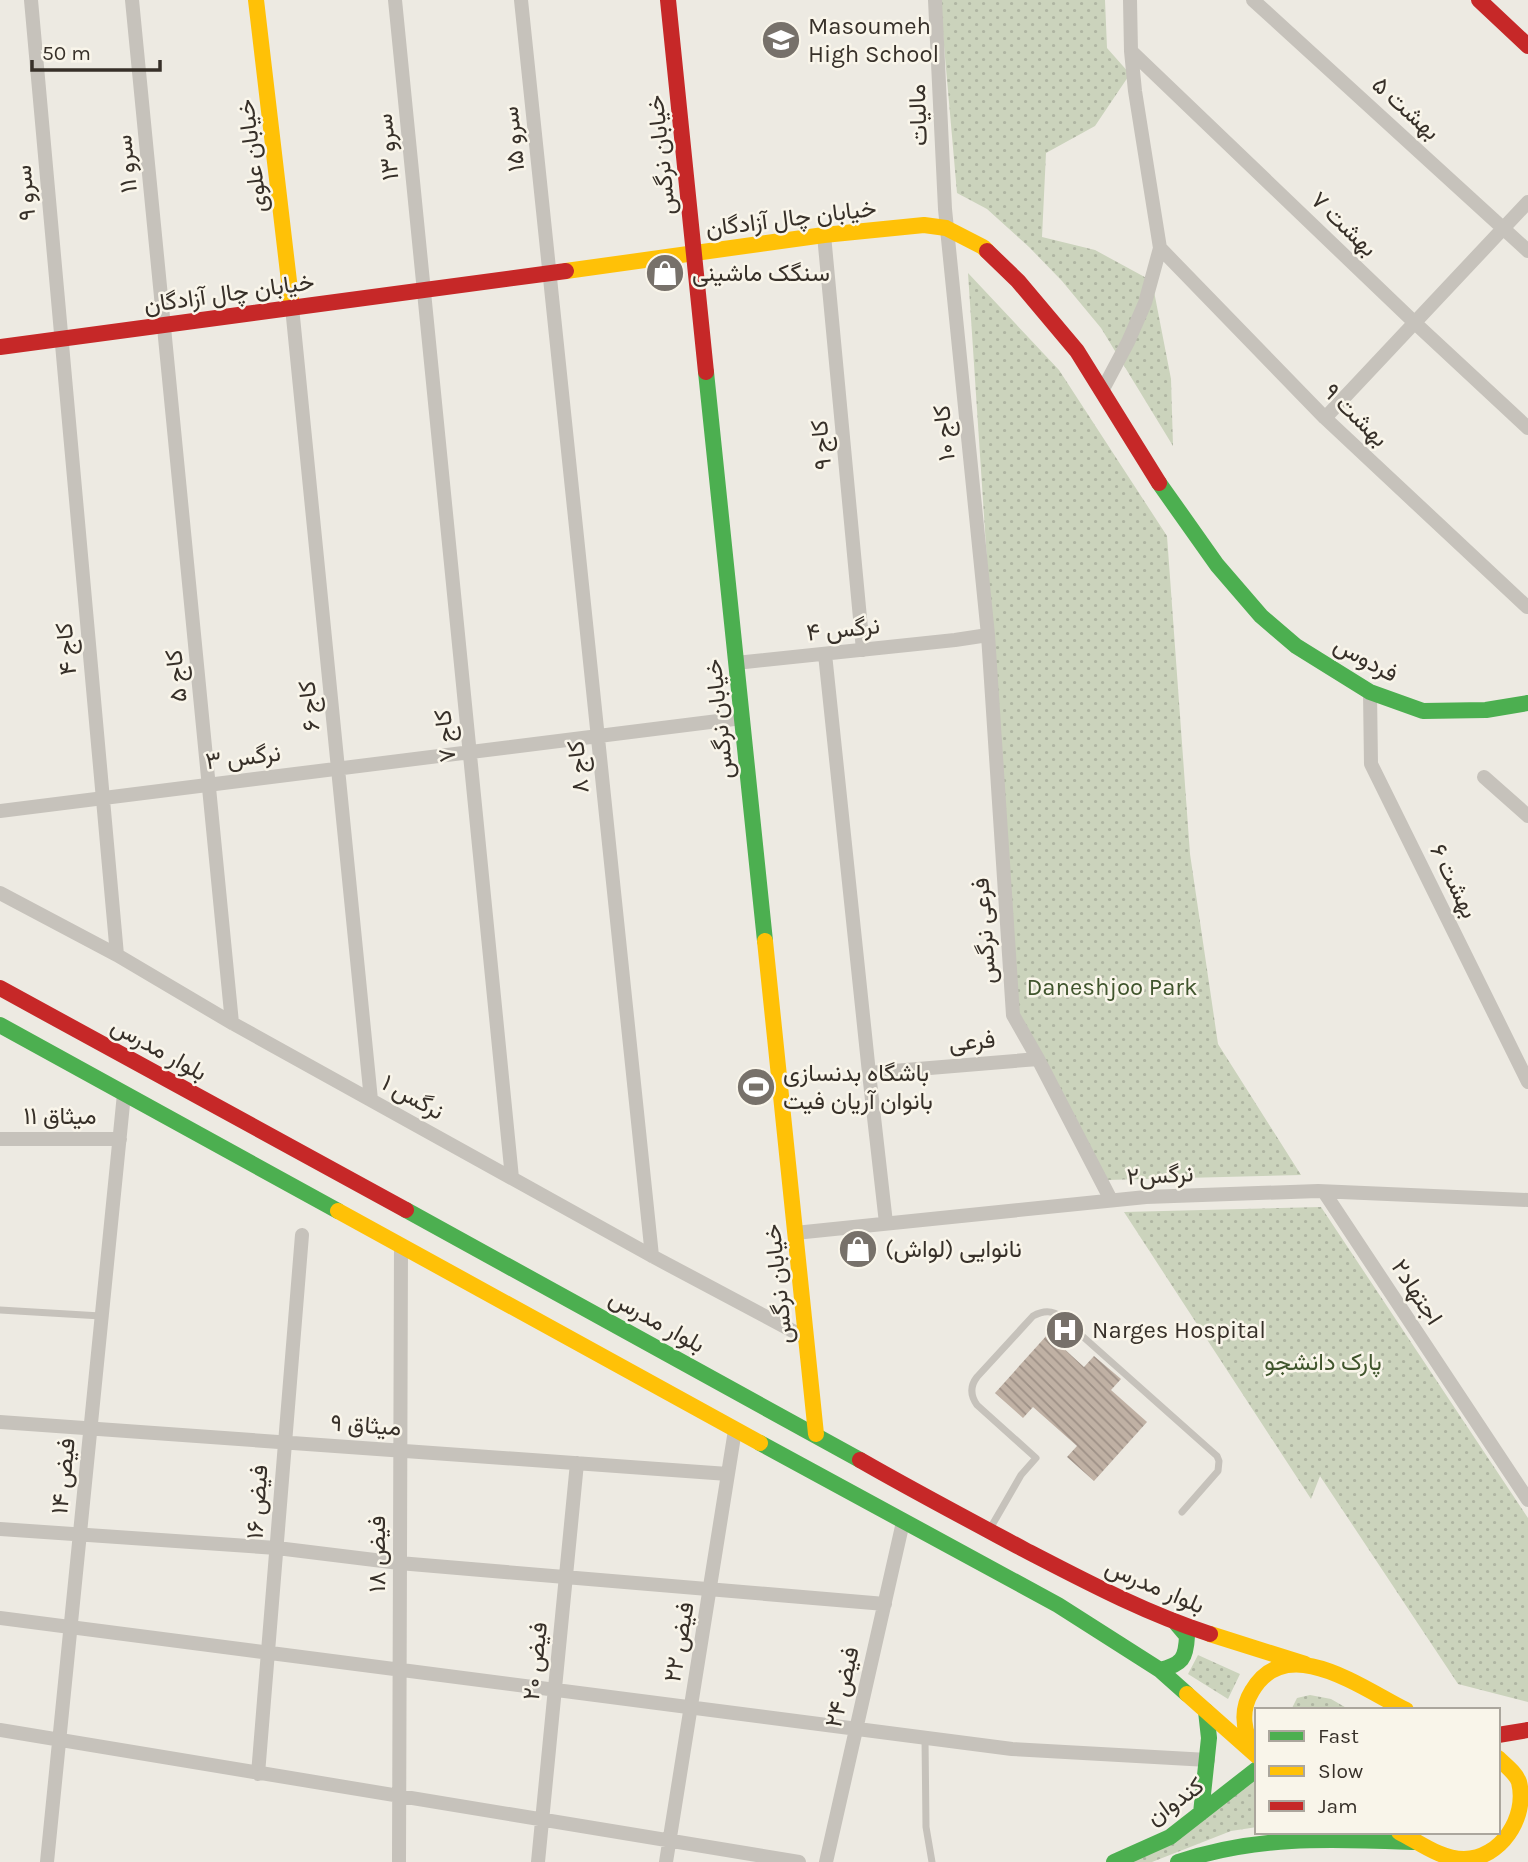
<svg xmlns="http://www.w3.org/2000/svg" width="1528" height="1862" font-family="Karla,Vazirmatn,sans-serif">
	<style>
		.green { fill: url(#green-dots) }
		.building { fill: url(#building-back-hatch) }
		.lines { fill: none; stroke-linecap: round; stroke-linejoin: round }
		.lane { stroke: #c6c2bb; stroke-width: 7 }
		.street { stroke: #c6c2bb; stroke-width: 14 }
		.fast { stroke: #4caf50; stroke-width: 16 }
		.slow { stroke: #ffc107; stroke-width: 16 }
		.jam { stroke: #c62828; stroke-width: 16 }
		.labels { text-anchor: middle; dominant-baseline: central; stroke-width: 5; stroke-linejoin: round; paint-order: stroke }
		.poi-label { font-size: 24px; fill: #373029; stroke: #f9f5ea; text-anchor: start }
		.street-label { font-size: 24px; fill: #373029; stroke: #f9f5ea }
		.park-label { font-size: 24px; fill: #40552d; stroke: #f9f5ea }
	</style>
	<defs>
		<pattern id="green-dots" width="8" height="8" patternUnits="userSpaceOnUse" patternTransform="scale(1.75)"><rect width="8" height="8" fill="#cbd3bc"/><path d="M2 2h.1M6 6h.1" fill="none" stroke="#afb5a2" stroke-width="1.8" stroke-linecap="round"/></pattern>
		<pattern id="building-back-hatch" width="6" height="6" patternUnits="userSpaceOnUse" patternTransform="scale(1.75)"><rect width="6" height="6" fill="#c0b1a4"/><path d="M-1 5l2 2M0 0l6 6M5-1l2 2" fill="none" stroke="#9d9086"/></pattern>
	</defs>
	<rect width="100%" height="100%" fill="#edeae2"/>
	<path class="green" d="M940 0H1105L1107 48 1130 74 1095 126 1046 153 1042 237 1095 250 1152 281 1171 379 1173 446 1101 328 1062 281 1029 247 987 209 957 193Z
		M968 273 1059 370 1167 536 1190 854 1218 1044 1301 1175 1106 1180 1017 1016Z
		M1321 1207 1528 1518V1702L1458 1684 1320 1476 1311 1499 1124 1212Z
		M1198 1655 1240 1674 1228 1699 1188 1674Z
		M1310 1695 1331 1699 1350 1710H1291L1297 1698Z
		M1244 1776 1257 1782V1827L1231 1831 1152 1862H1121Z"/>
	<path class="building" d="M1048 1334 1084 1367 1094 1356 1121 1379 1111 1390 1147 1422 1094 1481 1067 1457 1077 1446 1033 1407 1023 1418 995 1393Z"/>
	<g class="lines">
		<path class="lane" d="M0 1310 101 1316
			M991 1527 1021 1475 1036 1458 977 1405C970 1395 970 1386 977 1377L1033 1316C1044 1310 1053 1310 1062 1318L1217 1456 1219 1461 1218 1471 1182 1512
			M925 1738 926 1827 932 1862"/>
		<path class="street" d="M31 0 117 955
			M132 0 232 1023
			M395 0 512 1178
			M521 0 652 1256
			M935 0 945 209 988 635 1013 1015 1038 1059 1111 1200
			M1253 0 1528 251
			M1131 51 1415 323 1528 428
			M824 235 863 650
			M1160 248 1325 418 1527 607
			M292 307 371 1100
			M1102 391 1128 342 1145 303 1160 248 1135 91 1131 51 1130 0
			M1325 418 1528 202
			M825 654 869 1073 886 1223
			M736 663 955 640 988 635
			M1370 692 1371 764 1528 1082
			M1484 777 1528 816
			M0 811 742 718
			M0 893 117 955 232 1023 652 1256 806 1338
			M869 1073 1038 1059
			M0 1139H120
			M1324 1192 1528 1500
			M795 1233 1146 1197 1318 1191 1528 1200
			M0 1422 728 1474
			M0 1529 277 1548 399 1563 885 1604
			M0 1618 1012 1749 1208 1760
			M0 1730 799 1862
			M258 1774 302 1235
			M47 1862 124 1094
			M399 1862 401 1247
			M538 1862 577 1463
			M666 1862 735 1430
			M826 1862 903 1522"/>
		<path class="fast" d="M706 372 765 941
			M1159 483 1217 565 1261 616 1296 646 1370 692 1423 711 1486 710 1528 703
			M0 1025 338 1211
			M406 1210 860 1460
			M760 1443 1058 1605 1160 1670 1187 1694
			M1160 1670C1182 1664 1186 1659 1187 1636L1176 1623
			M1201 1813 1209 1738 1206 1711
			M1114 1862 1170 1837 1257 1769
			M1178 1862C1258 1835 1333 1839 1416 1842"/>
		<path class="slow" d="M256 0 292 307
			M566 271 824 235 924 225 946 228 983 247 987 251
			M765 941 816 1434
			M338 1211 760 1443
			M1210 1634 1305 1664
			M1187 1694 1257 1756
			M1255 1753C1244 1733 1239 1712 1252 1691 1287 1631 1363 1689 1406 1710
			M1399 1832C1419 1842 1440 1859 1464 1859 1500 1859 1528 1818 1519 1782 1516 1773 1505 1765 1498 1758"/>
		<path class="jam" d="M668 0 706 372
			M1479 0 1528 46
			M987 251 1018 281 1077 351 1159 483
			M0 347 566 271
			M0 988 406 1210
			M860 1460C914 1491 969 1520 1025 1550 1085 1581 1145 1613 1210 1634
			M1498 1735 1528 1730"/>
	</g>
	<defs>
		<g id="school-disc" transform="scale(2.0125)"><circle r="9.5" fill="#77716a" stroke="#f9f5ea"/><path d="M0-5L7-2L0 1L-7-2ZM-4 1L0 2.5L4 1V4Q0 6-4 4Z" fill="#fff"/></g>
		<g id="shop-disc" transform="scale(2.0125)"><circle r="9.5" fill="#77716a" stroke="#f9f5ea"/><path d="M-5-2.5h2.3a2.7 3.5 0 0 1 5.4 0H5L5.5 6h-11ZM-1.5-2.5h3a1.5 2.3 0 0 0-3 0Z" fill="#fff"/></g>
		<g id="stadium-disc" transform="scale(2.0125)"><circle r="9.5" fill="#77716a" stroke="#f9f5ea"/><path d="M0-5a6.5 5 0 1 0 0 10a6.5 5 0 1 0 0-10ZM-3.5-1.8h7v3.6h-7Z" fill="#fff"/></g>
		<g id="hospital-disc" transform="scale(2.0125)"><circle r="9.5" fill="#77716a" stroke="#f9f5ea"/><path d="M-5-5h3v3.5h4V-5h3V5h-3V1.5h-4V5h-3Z" fill="#fff"/></g>
	</defs>
	<g fill-rule="evenodd">
		<use href="#school-disc" x="781" y="40"/>
		<use href="#shop-disc" x="665" y="273"/>
		<use href="#stadium-disc" x="756" y="1087"/>
		<use href="#shop-disc" x="858" y="1249"/>
		<use href="#hospital-disc" x="1065" y="1330"/>
	</g>
	<g class="labels">
		<g class="poi-label">
			<text x="808" y="26">Masoumeh<tspan x="808" dy="28">High School</tspan></text>
			<text x="692" y="273">سنگک ماشینی</text>
			<text x="783" y="1073">باشگاه بدنسازی<tspan x="783" dy="28">بانوان آریان فیت</tspan></text>
			<text x="885" y="1249">نانوایی (لواش)</text>
			<text x="1092" y="1330">Narges Hospital</text>
		</g>
		<g class="street-label">
			<text transform="translate(1406 108) rotate(42)">بهشت ۵</text>
			<text transform="translate(918 115) rotate(-92)">مالیات</text>
			<text transform="translate(513 139) rotate(-96)">سرو ۱۵</text>
			<text transform="translate(387 147) rotate(-96)">سرو ۱۳</text>
			<text transform="translate(661 155) rotate(-96)">خیابان نرگس</text>
			<text transform="translate(252 156) rotate(-97)">خیابان علوی</text>
			<text transform="translate(126 164) rotate(-96)">سرو ۱۱</text>
			<text transform="translate(25 193) rotate(-95)">سرو ۹</text>
			<text transform="translate(791 218) rotate(-7)">خیابان چال آزادگان</text>
			<text transform="translate(1344 224) rotate(44)">بهشت ۷</text>
			<text transform="translate(229 293) rotate(-8)">خیابان چال آزادگان</text>
			<text transform="translate(1356 415) rotate(44)">بهشت ۹</text>
			<text transform="translate(944 433) rotate(-96)">کاج ۱۰</text>
			<text transform="translate(821 445) rotate(-95)">کاج ۹</text>
			<text transform="translate(843 629) rotate(-6)">نرگس ۴</text>
			<text transform="translate(66 649) rotate(-95)">کاج ۴</text>
			<text transform="translate(1366 659) rotate(29)">فردوس</text>
			<text transform="translate(176 676) rotate(-96)">کاج ۵</text>
			<text transform="translate(309 706) rotate(-96)">کاج ۶</text>
			<text transform="translate(719 719) rotate(-96)">خیابان نرگس</text>
			<text transform="translate(445 736) rotate(-96)">کاج ۷</text>
			<text transform="translate(243 757) rotate(-7)">نرگس ۳</text>
			<text transform="translate(578 767) rotate(-96)">کاج ۸</text>
			<text transform="translate(1454 881) rotate(64)">بهشت ۶</text>
			<text transform="translate(984 931) rotate(-94)">فرعی نرگس</text>
			<text transform="translate(972 1041) rotate(-5)">فرعی</text>
			<text transform="translate(159 1049) rotate(29)">بلوار مدرس</text>
			<text transform="translate(413 1097) rotate(29)">نرگس ۱</text>
			<text x="60" y="1116">میثاق ۱۱</text>
			<text transform="translate(1160 1175) rotate(-3)">نرگس۲</text>
			<text transform="translate(778 1284) rotate(-96)">خیابان نرگس</text>
			<text transform="translate(1417 1292) rotate(57)">اجتهاد۲</text>
			<text transform="translate(657 1321) rotate(29)">بلوار مدرس</text>
			<text transform="translate(366 1425) rotate(4)">میثاق ۹</text>
			<text transform="translate(63 1476) rotate(-84)">فیض ۱۴</text>
			<text transform="translate(257 1502) rotate(-86)">فیض ۱۶</text>
			<text transform="translate(377 1554) rotate(-90)">فیض ۱۸</text>
			<text transform="translate(1155 1586) rotate(23)">بلوار مدرس</text>
			<text transform="translate(679 1642) rotate(-80)">فیض ۲۲</text>
			<text transform="translate(535 1661) rotate(-84)">فیض ۲۰</text>
			<text transform="translate(842 1687) rotate(-77)">فیض ۲۴</text>
			<text transform="translate(1175 1801) rotate(-35)">کندوان</text>
		</g>
		<g class="park-label">
			<text x="1112" y="987">Daneshjoo Park</text>
			<text x="1323" y="1362">پارک دانشجو</text>
		</g>
	</g>
	<rect x="1255" y="1708" width="245" height="126" fill="#f9f5ea" stroke="#aba69d" stroke-width="2"/>
	<rect x="1269" y="1731" width="35" height="10" fill="#4caf50" stroke="#aba69d" stroke-width="2"/>
	<text x="1318" y="1743" font-size="21" fill="#373029">Fast</text>
	<rect x="1269" y="1766" width="35" height="10" fill="#ffc107" stroke="#aba69d" stroke-width="2"/>
	<text x="1318" y="1778" font-size="21" fill="#373029">Slow</text>
	<rect x="1269" y="1801" width="35" height="10" fill="#c62828" stroke="#aba69d" stroke-width="2"/>
	<text x="1318" y="1813" font-size="21" fill="#373029">Jam</text>
	<path d="M32 60v10h128v-10" fill="none" stroke="#373029" stroke-width="3.5"/>
	<text x="42" y="60" font-size="21" fill="#373029" stroke="#f9f5ea" stroke-width="5" paint-order="stroke">50 m</text>
</svg>
